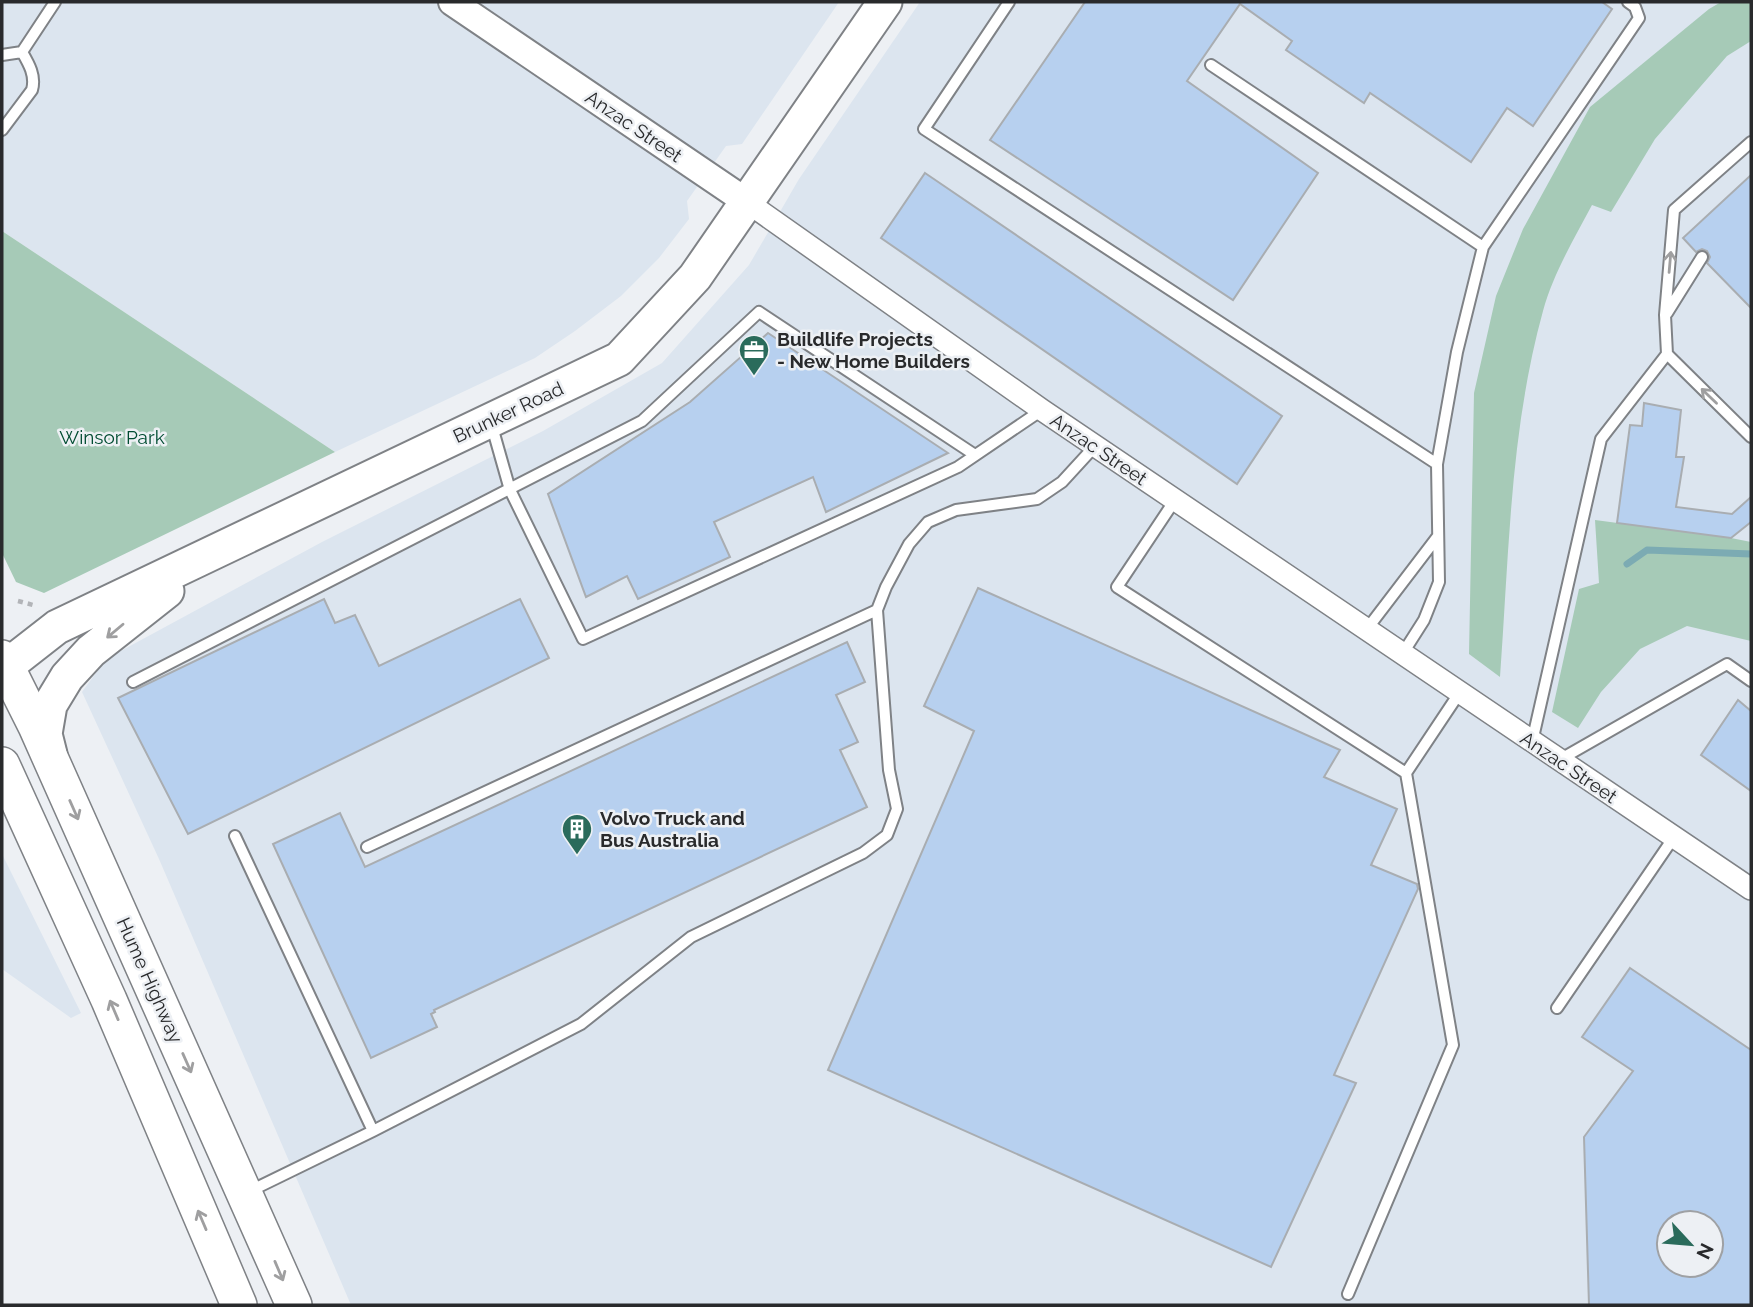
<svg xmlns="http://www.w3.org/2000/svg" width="1753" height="1307" font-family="Raleway,sans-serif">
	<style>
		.built { fill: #dce5ef; fill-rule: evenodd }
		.green { fill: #a6cab7 }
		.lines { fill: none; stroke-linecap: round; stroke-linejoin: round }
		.stream { stroke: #7cabb3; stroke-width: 7 }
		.building { fill: #b7d0ef; stroke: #a9adb1; stroke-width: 2; fill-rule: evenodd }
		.service-casing { stroke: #7f8286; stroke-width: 14 }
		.minor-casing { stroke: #7f8286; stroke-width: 24 }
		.tertiary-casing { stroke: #7f8286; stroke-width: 30 }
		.primary-casing { stroke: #7f8286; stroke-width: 37 }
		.trunk-casing { stroke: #7f8286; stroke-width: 38 }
		.path { stroke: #b2b4b8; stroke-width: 4.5; stroke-dasharray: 5 5; stroke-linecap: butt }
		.service { stroke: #fff; stroke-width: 10 }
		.minor { stroke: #fff; stroke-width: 21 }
		.tertiary { stroke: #fff; stroke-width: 26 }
		.primary { stroke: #fff; stroke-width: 33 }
		.trunk { stroke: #fff; stroke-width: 35 }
		.oneway { stroke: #9f9fa0 }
		.labels { text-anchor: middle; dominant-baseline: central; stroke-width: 5; stroke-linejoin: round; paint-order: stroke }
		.street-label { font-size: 19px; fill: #292a2c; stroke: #edf0f4 }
		.poi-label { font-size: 19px; font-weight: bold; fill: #292a2c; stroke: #edf0f4; text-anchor: start }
		.park-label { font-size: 19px; fill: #004c32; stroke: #edf0f4 }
	</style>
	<rect width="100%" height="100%" fill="#edf0f4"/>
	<path class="built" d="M2 2H839L742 144 726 146 687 201 689 219 659 258 621 296 575 331 535 358 335 452 2 231Z
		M920 2H1751V1305H351L159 859 82 692 106 659 322 542 543 431 662 363 749 265 799 179ZM1669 1223H1711V1265H1669Z
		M2 854 81 1013 71 1018 2 969Z"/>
	<path class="green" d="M1721 2H1751V41L1727 56 1655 139 1611 212 1592 205C1574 239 1553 274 1543 311 1510 430 1509 554 1500 677L1469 654 1474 393 1496 296 1523 229 1590 107 1709 9Z
		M2 231 335 452 44 593 16 582 2 553Z
		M1595 520 1731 538 1751 542V641L1687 626 1640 649 1601 692 1578 728 1552 712 1579 589 1599 583Z"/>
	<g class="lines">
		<path class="stream" d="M1627 564 1647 550 1751 554"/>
	</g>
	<path class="building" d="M1085 2H1602L1612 9 1533 126 1507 108 1471 162 1370 93 1364 103 1286 50 1292 41 1240 4 1187 81 1318 173 1233 300 990 140Z
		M925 173 1282 416 1237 484 881 238Z
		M1751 175V308L1707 263 1710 257 1707 251 1702 249 1696 252 1683 238Z
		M768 333 948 453 826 512 813 477 714 522 730 557 638 599 627 576 586 597 548 494 690 402Z
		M1644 403 1681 410 1676 457H1684L1676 507 1732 514 1751 497V522L1731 538 1617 523 1630 425 1642 426Z
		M978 588 1340 750 1324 777 1397 809 1371 865 1417 884 1418 889 1334 1075 1356 1083 1271 1267 828 1070 974 731 924 706Z
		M324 599 335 623 355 615 379 666 520 599 549 658 188 834 118 698Z
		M847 642 865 682 836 695 858 742 840 750 867 807 434 1010 435 1012 431 1014 437 1027 371 1058 273 844 340 813 365 867Z
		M1738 700 1751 711V791L1701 755Z
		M1630 968 1751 1050V1305H1589L1584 1137 1633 1071 1582 1037ZM1669 1223H1711V1265H1669Z"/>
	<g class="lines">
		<g class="service-casing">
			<path id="service" d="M1009 2 924 129 1437 464
				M2 55 22 52 55 2
				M1211 65 1483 247
				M2 130 32 90C36 76 29 64 22 52
				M1667 313 1702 257
				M1667 354 1751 437
				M491 423 510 490 583 639 958 467 1042 410
				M1175 500 1117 587 1406 773 1460 692
				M877 610 886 587 909 544 928 522 956 510 1037 499 1062 482 1095 446
				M1367 629 1438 536
				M1403 653 1424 620 1439 582 1437 464 1457 352 1483 247 1639 18 1635 7 1628 2
				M133 682 642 421 759 312 975 455
				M1532 742 1601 439 1667 354 1665 315 1674 210 1751 142
				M1559 760 1727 664 1751 681
				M235 836 373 1131
				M1557 1008 1674 837
				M248 1192 373 1131 581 1024 691 937 863 853 887 835 897 809 889 770 877 610 367 847
				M1348 1294 1453 1045 1406 773"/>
		</g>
		<g class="minor-casing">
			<path id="minor" d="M747 202 1042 410 1751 889"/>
		</g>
		<g class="tertiary-casing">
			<path id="tertiary" d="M452 2 747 202"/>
		</g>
		<g class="primary-casing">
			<path id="primary" d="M2 670 57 627 619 359 695 277 885 2
				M50 754 45 734 50 705 67 677 91 651 167 591"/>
		</g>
		<g class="trunk-casing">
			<path id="trunk" d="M2 658 36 726 294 1305
				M2 765 109 1000 239 1305"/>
		</g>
		<path class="path" d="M18 601 37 606"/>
		<use href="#service" class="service"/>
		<use href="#minor" class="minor"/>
		<use href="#tertiary" class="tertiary"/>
		<use href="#primary" class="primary"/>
		<use href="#trunk" class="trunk"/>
	</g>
	<defs><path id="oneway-shaft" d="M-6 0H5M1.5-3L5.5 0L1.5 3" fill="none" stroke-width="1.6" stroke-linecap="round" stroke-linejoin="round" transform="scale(1.75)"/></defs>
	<g class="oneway">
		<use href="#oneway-shaft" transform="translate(1670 262) rotate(-85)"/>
		<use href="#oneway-shaft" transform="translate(1709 396) rotate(-136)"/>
		<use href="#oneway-shaft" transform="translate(115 631) rotate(140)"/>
		<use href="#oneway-shaft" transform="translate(74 810) rotate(66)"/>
		<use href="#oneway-shaft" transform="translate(114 1010) rotate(-113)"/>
		<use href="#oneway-shaft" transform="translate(187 1063) rotate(66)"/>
		<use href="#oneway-shaft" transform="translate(202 1220) rotate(-113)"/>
		<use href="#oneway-shaft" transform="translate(279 1271) rotate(67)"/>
	</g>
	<defs>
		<g id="office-pin" transform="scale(1.575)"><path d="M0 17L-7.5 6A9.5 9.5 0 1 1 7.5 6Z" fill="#2a6b5b" stroke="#edf0f4"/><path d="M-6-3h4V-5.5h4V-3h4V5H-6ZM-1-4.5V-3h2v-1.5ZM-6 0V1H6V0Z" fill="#fff"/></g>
		<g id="building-pin" transform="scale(1.575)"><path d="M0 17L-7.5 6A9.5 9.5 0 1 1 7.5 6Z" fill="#2a6b5b" stroke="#edf0f4"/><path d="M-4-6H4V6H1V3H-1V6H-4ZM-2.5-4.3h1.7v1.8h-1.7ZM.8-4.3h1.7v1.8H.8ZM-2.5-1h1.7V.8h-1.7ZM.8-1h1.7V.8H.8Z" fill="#fff"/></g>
	</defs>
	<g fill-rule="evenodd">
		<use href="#office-pin" x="754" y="350"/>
		<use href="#building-pin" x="577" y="829"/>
	</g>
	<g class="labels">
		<g class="street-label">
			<text transform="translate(634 126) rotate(34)">Anzac Street</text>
			<text transform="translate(508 412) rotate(-25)">Brunker Road</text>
			<text transform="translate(1099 449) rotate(34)">Anzac Street</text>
			<text transform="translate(1569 767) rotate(34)">Anzac Street</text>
			<text transform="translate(150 980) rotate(66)">Hume Highway</text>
		</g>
		<g class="poi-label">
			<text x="777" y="339">Buildlife Projects<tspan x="777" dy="22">- New Home Builders</tspan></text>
			<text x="600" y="818">Volvo Truck and<tspan x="600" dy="22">Bus Australia</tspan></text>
		</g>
		<g class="park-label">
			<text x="112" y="437">Winsor Park</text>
		</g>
	</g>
	<rect width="1753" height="1307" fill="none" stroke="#292a2c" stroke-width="7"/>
	<g transform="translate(1690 1244) rotate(116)"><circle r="33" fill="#edf0f4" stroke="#9fa1a4" stroke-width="2"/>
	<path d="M0-5L12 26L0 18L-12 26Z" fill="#2a6b5b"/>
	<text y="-10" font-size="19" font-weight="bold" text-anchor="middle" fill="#292a2c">N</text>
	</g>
</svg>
